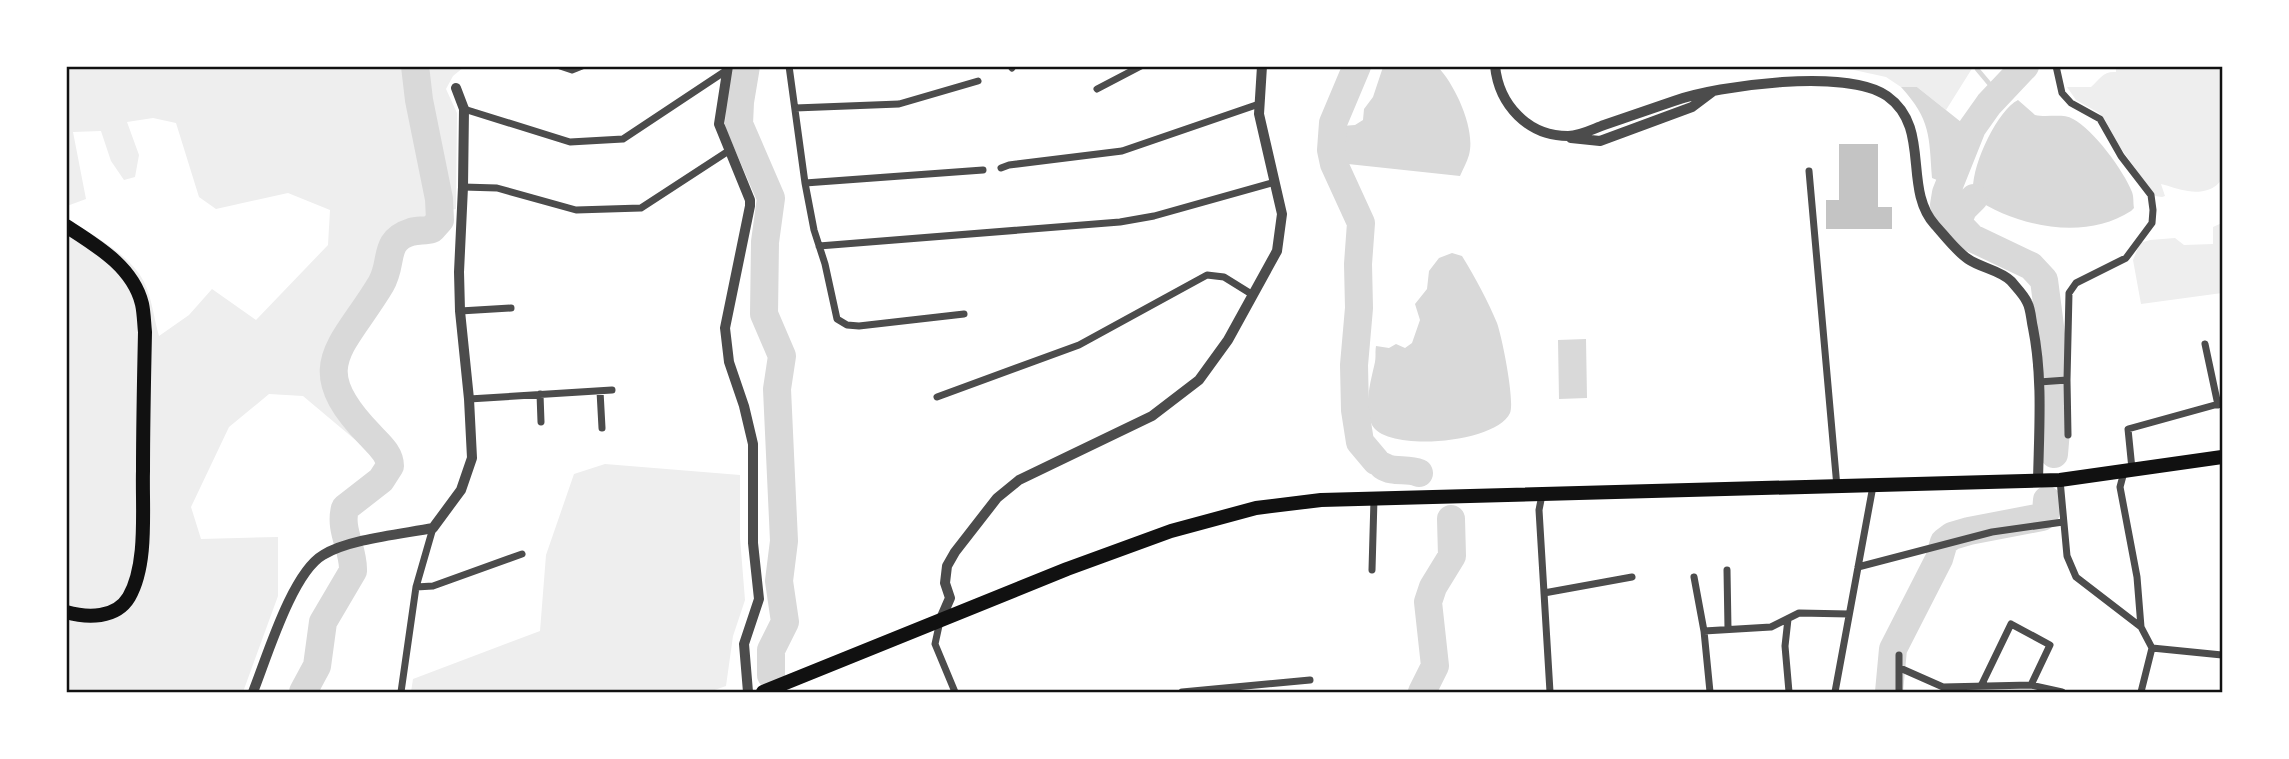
<svg xmlns="http://www.w3.org/2000/svg" width="2289" height="759" font-family="'Fira Sans',sans-serif">
	<style>
		.green { fill: #eee }
		.water { fill: #d9d9d9 }
		.lines { fill: none; stroke-linecap: round; stroke-linejoin: round }
		.stream { stroke: #d9d9d9; stroke-width: 4.5 }
		.river { stroke: #d9d9d9; stroke-width: 28 }
		.building { fill: #c4c4c4 }
		.minor { stroke: #4c4c4c; stroke-width: 7 }
		.tertiary { stroke: #4c4c4c; stroke-width: 10 }
		.primary { stroke: #111; stroke-width: 14 }
		.neatline { fill: none; stroke: #111; stroke-width: 2.5 }
	</style>
	<rect width="100%" height="100%" fill="#fff"/>
	<path class="green" d="M67 67H464L453 76 446 89 457 113 456 209 436 212 428 221 414 223 386 236 382 273 332 345 329 373 337 407 382 455 378 459 303 396 269 394 229 427 191 507 201 539 278 537V596L243 692H67L66 218C91 234 131 255 144 282 152 298 154 319 159 336L189 315 212 289 256 320 328 245 330 210 288 193 216 209 199 197 176 123 153 118 127 122 139 155 135 177 124 180 111 161 101 131 73 132 86 199 67 206Z
		M1817 67H1973L1946 110 1917 87H1901L1886 77 1854 70Z
		M2116 67H2222V161L2220 162C2231 184 2207 195 2188 191 2179 190 2170 186 2161 184L2165 196 2162 197 2155 196 2120 147 2105 120 2099 113 2076 100 2067 87H2091C2100 79 2103 71 2116 72Z
		M2222 223V293L2141 304 2133 260 2140 243 2150 240 2175 238 2184 245 2213 244V227Z
		M605 464 740 475V538L745 600 733 636 726 686 709 692H411L413 679 540 631 546 555 574 474Z"/>
	<path class="water" d="M1383 67H1438C1455 85 1476 129 1469 155 1467 162 1463 169 1460 176L1348 164 1341 143 1342 126 1355 125 1363 120 1364 109 1373 97Z
		M1901 87H1917L1961 122 1937 180 1932 178C1929 136 1931 120 1901 87Z
		M2018 100 2035 115C2046 118 2063 113 2073 119 2093 129 2124 171 2132 192 2134 197 2133 203 2134 208L2131 211C2085 241 2018 227 1974 198 1967 174 1996 111 2018 100Z
		M1452 253 1462 256C1475 277 1488 301 1497 323 1502 337 1515 401 1510 413 1497 443 1387 453 1372 425 1363 407 1371 380 1375 362 1376 356 1375 352 1376 346L1389 348 1396 344 1405 348 1412 343 1420 320 1415 304 1427 289 1429 271 1439 258Z
		M1586 339 1587 398 1559 399 1558 340Z"/>
	<g class="lines">
		<path class="stream" d="M1977 69 1998 94"/>
		<path class="river" d="M746 66 740 102 739 124 771 198 765 242 764 314 782 356 777 389 784 541 779 581 785 622 771 650V675
			M1357 66 1333 123 1331 150 1334 164 1361 223 1358 264 1359 308 1354 365 1355 410 1360 442 1376 461
			M2025 66 1989 104 1972 128 1946 193 1944 205 1948 213 1972 238 2031 266 2044 280 2055 365 2057 418 2054 454
			M1958 222 1963 209 1974 198
			M1383 466C1393 473 1407 468 1419 473
			M303 692 317 666 323 622 353 571C354 549 339 531 345 508L381 480 390 466C390 453 378 444 370 435 303 366 342 349 381 284 394 262 382 241 411 232 418 230 425 231 432 229L440 220 439 199 419 100 415 66
			M1422 692 1435 666 1428 602 1433 587 1452 556 1451 519
			M1889 692 1893 649 1939 559 1944 542 1952 536 1969 531 2042 517 2046 512 2047 500"/>
	</g>
	<path class="building" d="M1839 144H1878V207H1892V229H1826V200H1839Z"/>
	<g class="lines">
		<path class="minor" d="M560 66 572 70 582 66
			M789 66 805 183 814 230 825 264 837 319 847 325 859 326 964 314
			M2056 66 2062 93 2071 103 2100 119 2121 156 2151 195 2153 210 2152 223 2126 258 2076 283 2069 293 2067 380 2068 435
			M1012 68 1013 66
			M1097 89 1141 66
			M795 108 899 104 978 81
			M464 109 570 142 623 139 727 70
			M1001 168 1009 165 1122 151 1259 104
			M1809 171 1837 487
			M805 183 983 170
			M463 187 497 188 576 210 641 208 730 150
			M819 246 1120 222 1154 216 1275 182
			M460 311 511 308
			M2205 344 2218 405
			M2039 382 2067 380
			M600 391 602 428
			M540 394 541 422
			M937 397 1079 345 1207 275 1224 277 1253 295
			M469 399 612 390
			M2132 469 2128 429 2222 403
			M2124 472 2120 487 2137 577 2141 627 2152 648 2141 692
			M2060 480 2067 556 2076 577 2141 627
			M1542 495 1539 510 1550 692
			M1858 567 1992 532 2063 522
			M1372 570 1374 499
			M1727 570 1728 629
			M1694 577 1704 631 1710 692
			M416 587 433 586 522 554
			M1544 593 1632 577
			M1788 619 1785 646 1789 692
			M940 621 935 644 955 692
			M1704 631 1771 627 1799 613 1849 614
			M2152 648 2222 655
			M1900 668 1943 687 2031 685 2062 692
			M1981 686 2011 624 2050 645 2031 685
			M401 692 416 587 433 528
			M1182 692 1310 680
			M1835 692 1873 486
			M1899 692V655"/>
		<path class="tertiary" d="M728 66 719 124 750 200V206L725 328 729 362 744 406 753 444V543L759 599 744 644 748 692
			M1495 66C1499 105 1528 136 1568 136 1580 136 1593 129 1604 125 1627 117 1651 109 1674 101 1719 85 1847 68 1887 96 1932 128 1902 188 1935 225 1945 236 1956 251 1968 259 1981 268 2000 270 2011 281 2016 287 2024 295 2027 302 2031 309 2031 320 2033 328 2043 378 2039 430 2038 481
			M1571 138 1600 141 1692 107 1712 92
			M940 621 950 598 945 583 947 566 955 552 997 498 1019 480 1152 416 1199 380 1228 340 1277 251 1282 214 1259 114 1262 66
			M253 692C267 657 292 573 323 555 349 539 402 534 433 528L461 490 472 458 469 399 460 311 459 272 463 187 464 109 456 88"/>
		<path class="primary" d="M66 226C97 246 133 267 142 304 144 313 144 323 145 332 144 378 143 425 143 471 142 509 148 564 129 597 116 619 87 618 66 612
			M763 692 1067 569 1171 531 1256 508 1321 500 2060 480 2222 457"/>
	</g>
	<rect width="2289" height="759" fill="none" stroke="#ffffff" stroke-width="136"/>
	<rect x="68" y="68" width="2153" height="623" class="neatline"/>
</svg>
